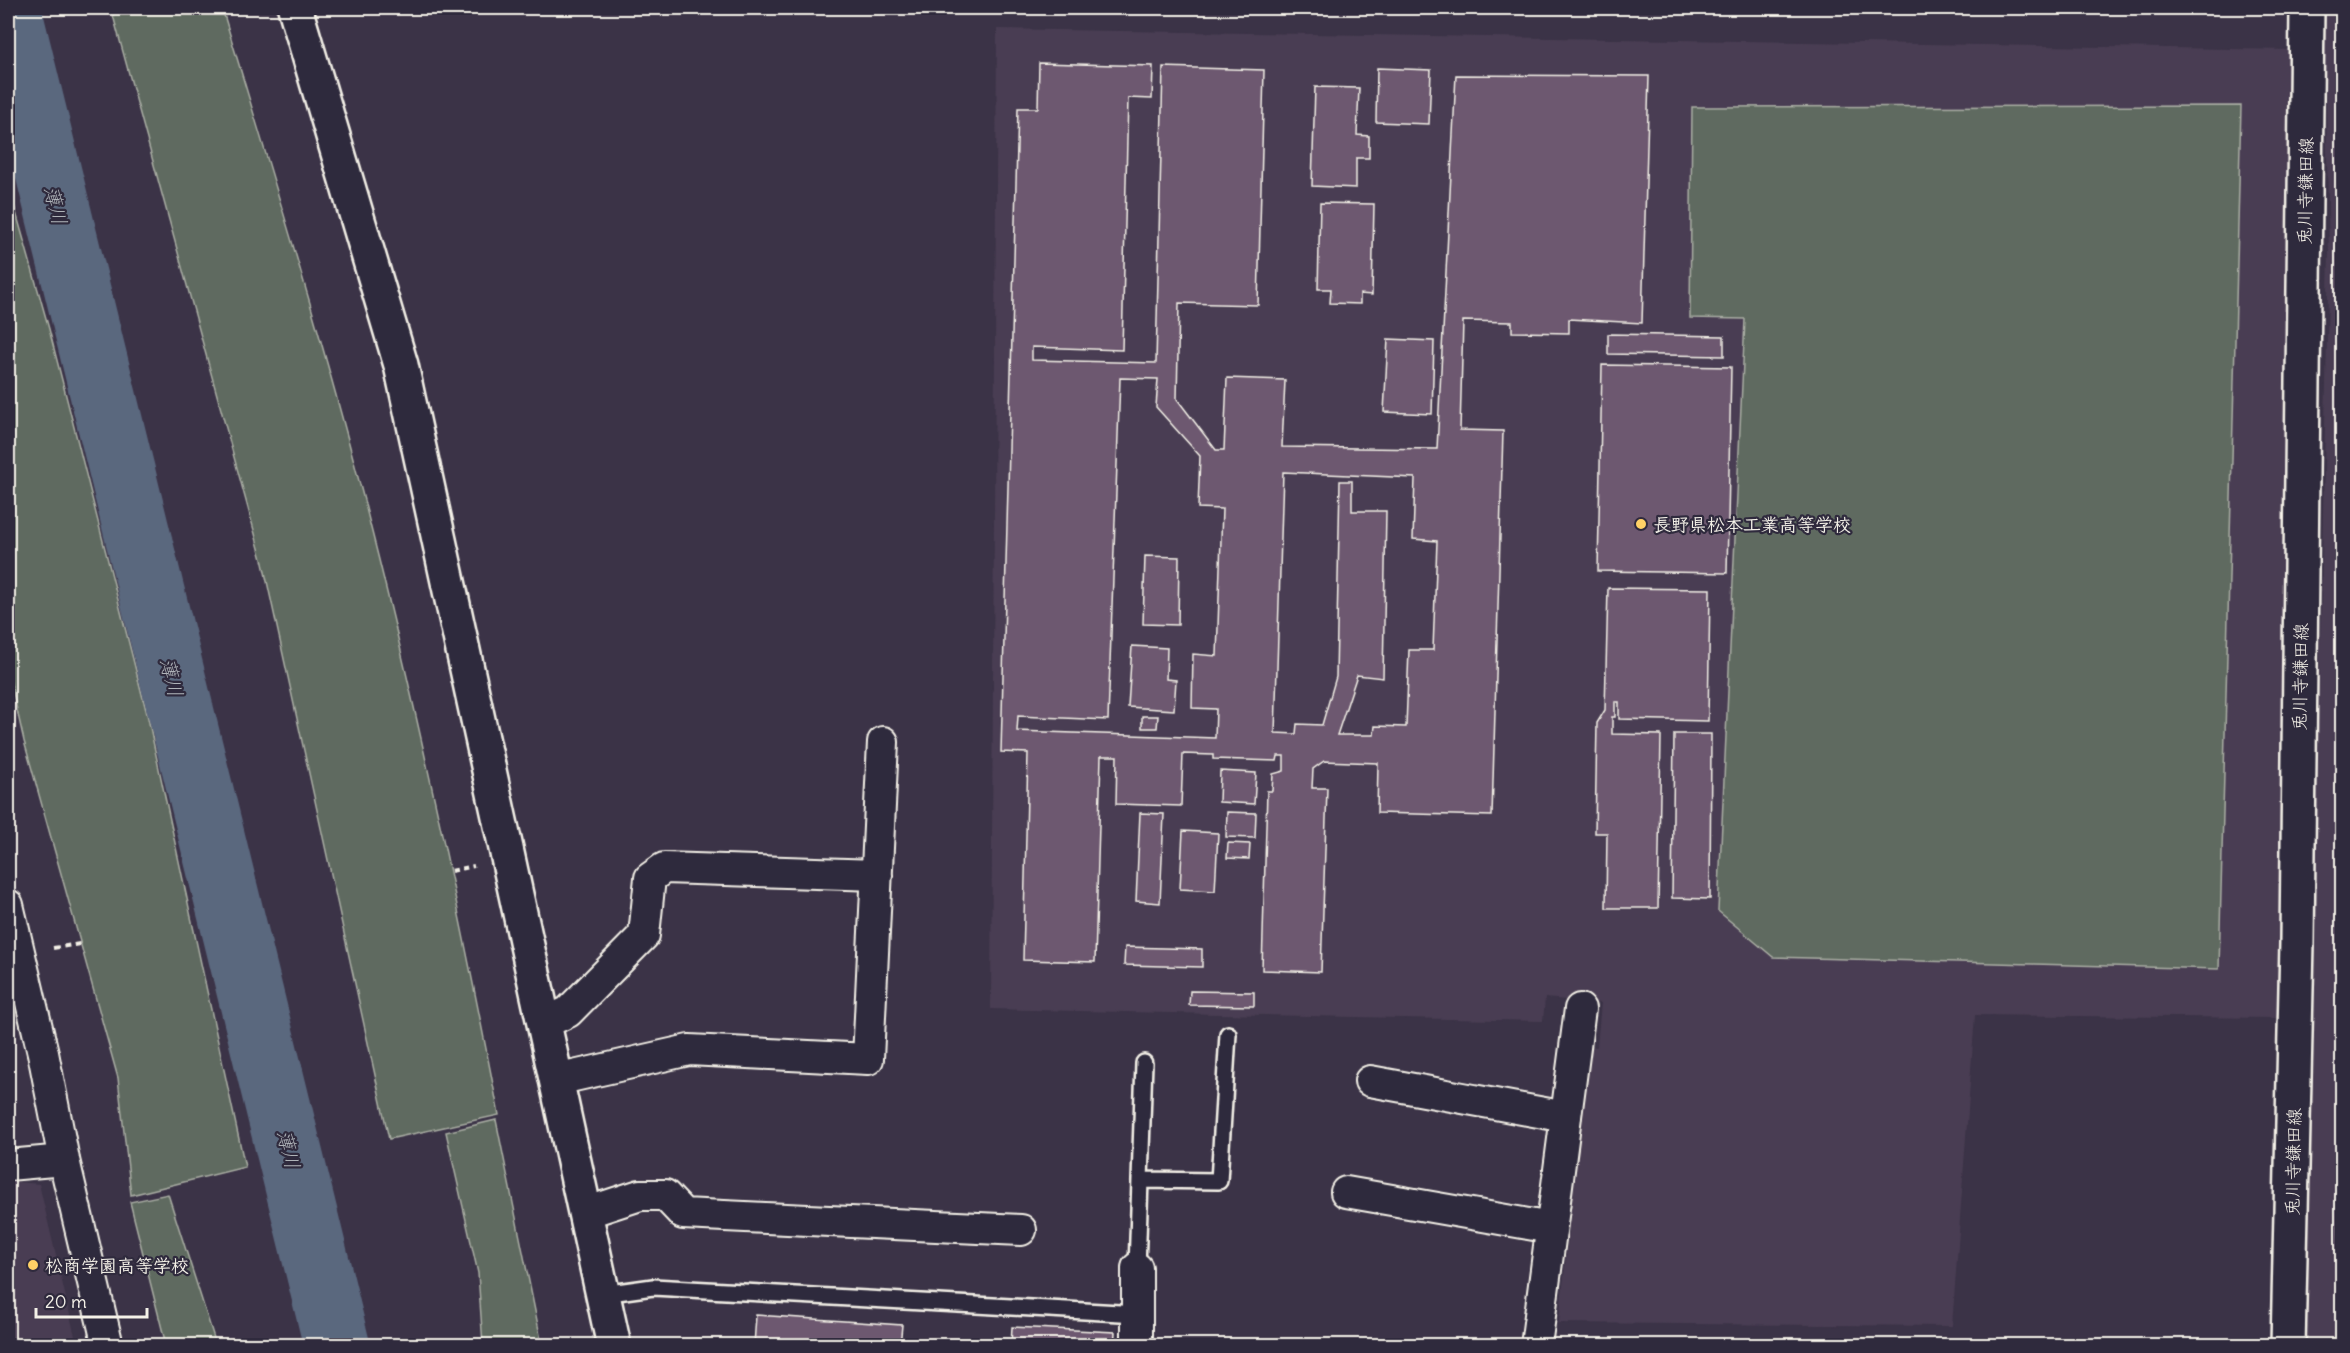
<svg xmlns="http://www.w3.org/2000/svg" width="2350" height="1353" font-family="Delius,'Klee One',sans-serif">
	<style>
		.built { fill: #4a3e53 }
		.green { fill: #5f6b60; stroke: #aaaea4; stroke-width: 1.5 }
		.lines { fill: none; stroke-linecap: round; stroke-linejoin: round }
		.river { stroke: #5a677e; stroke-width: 66 }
		.building { fill: #6d5970; stroke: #f4f1e8; stroke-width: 1.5; fill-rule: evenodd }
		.service-casing { stroke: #f4f1e8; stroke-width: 20 }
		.minor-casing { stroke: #f4f1e8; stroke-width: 34 }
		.tertiary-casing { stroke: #f4f1e8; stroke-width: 38 }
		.secondary-casing { stroke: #f4f1e8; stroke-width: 38 }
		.path { stroke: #f4f1e8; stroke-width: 4; stroke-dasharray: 6 4.5; stroke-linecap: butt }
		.service { stroke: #2f2a3d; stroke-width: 15 }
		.minor { stroke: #2f2a3d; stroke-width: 30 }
		.tertiary { stroke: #2f2a3d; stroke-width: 33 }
		.secondary { stroke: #2f2a3d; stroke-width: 33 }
		.poi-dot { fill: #ffd166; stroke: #2f2a3d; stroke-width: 2 }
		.labels { text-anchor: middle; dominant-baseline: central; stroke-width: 4.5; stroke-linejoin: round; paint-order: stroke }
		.street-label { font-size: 18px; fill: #f4f1e8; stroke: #2f2a3d }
		.poi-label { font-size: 18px; font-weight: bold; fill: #f4f1e8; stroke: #2f2a3d; text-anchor: start }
		.water-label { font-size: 20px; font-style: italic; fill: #afb3b8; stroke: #2f2a3d }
	</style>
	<rect width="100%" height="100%" fill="#3b3347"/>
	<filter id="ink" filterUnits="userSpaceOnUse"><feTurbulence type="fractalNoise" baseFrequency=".0167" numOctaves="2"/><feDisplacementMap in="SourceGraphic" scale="12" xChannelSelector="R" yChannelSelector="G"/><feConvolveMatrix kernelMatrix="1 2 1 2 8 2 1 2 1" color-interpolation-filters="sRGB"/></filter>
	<g filter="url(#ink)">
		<path class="built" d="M2324 8H2342V1345L2304 1346 2329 253Z
			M997 29 2293 50 2281 1018 1975 1015 1952 1326 1559 1323 1588 1046 1597 1047 1601 1003 1545 998 1543 1021 991 1009Z
			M8 1181 39 1184 77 1345H8Z"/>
		<path class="green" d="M111 8H222C274 182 328 355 372 532 421 725 461 919 499 1115L389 1139 263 563Z
			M2241 106 2219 969 1773 957 1718 911 1745 319 1690 318 1692 107Z
			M8 184 49 329 148 718 245 1167 131 1195 118 1078 24 741 8 670Z
			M496 1120 542 1345H483L478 1273 446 1132Z
			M168 1194 214 1338 218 1345H166L130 1202Z"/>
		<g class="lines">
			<path class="river" d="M8 8 337 1346"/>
		</g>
		<path class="building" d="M1039 63 1153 66 1152 99 1128 98 1122 350 1032 347V360L1156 363 1163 67 1264 70 1258 305 1179 303 1177 399 1216 450H1224L1227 378 1285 380 1282 447 1437 449 1456 75 1649 76 1642 323 1569 319V333L1512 332V322L1463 321 1460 430 1503 431 1492 816 1377 813 1378 763 1324 761 1313 769 1312 788H1327L1321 972 1262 970 1267 791H1272L1273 774 1284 771V756H1278L1277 761 1213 759V755L1183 754 1181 806 1116 804 1117 756H1101L1095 962 1023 960 1028 753 1001 752 1018 108H1038ZM1120 378 1158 379 1156 407 1200 456 1198 508 1222 509 1217 656 1193 654 1192 708 1216 709 1215 738 1017 731 1018 716 1108 720ZM1283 472 1415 478 1413 539 1437 541 1433 650H1409L1406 727 1375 726 1374 735H1337L1357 675 1383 678 1386 511H1352V481H1340L1336 677 1322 725 1297 724 1296 734 1275 733Z
			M1377 68 1431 70 1429 124 1376 122Z
			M1315 87 1359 88 1357 135 1369 136V158H1356V188L1312 186Z
			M1320 203 1374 204 1372 295 1360 294V304L1330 303 1331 289H1318Z
			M1608 334 1724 336V356L1608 354Z
			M1388 339 1434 341 1432 414 1384 412Z
			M1602 365 1731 367 1727 573 1598 571Z
			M1145 556 1179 557 1178 625 1143 624Z
			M1608 588 1710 589 1708 721 1619 719V702H1615V717H1612V734L1661 735 1658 908H1606L1607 833H1595L1597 723 1605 710Z
			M2342 588V651H2338L2337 589Z
			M1132 646 1167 648 1166 679 1176 680 1174 710 1128 707Z
			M1142 716H1158L1157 728H1142Z
			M1674 734H1711L1710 899 1672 898Z
			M1220 771 1256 773 1254 804 1219 802Z
			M1227 812 1256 813 1255 838 1226 837Z
			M1140 813 1164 814 1160 903 1136 901Z
			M1183 831 1218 833 1215 891 1180 889Z
			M1228 843 1250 844 1249 859 1227 858Z
			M1125 947 1202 949V967L1124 965Z
			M1190 991 1254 992V1006L1189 1005Z
			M2339 1220H2342V1346Z
			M756 1315 902 1325 900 1346H754Z
			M1012 1327 1115 1332 1114 1346H1011Z
			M914 1340 988 1344V1346H914Z"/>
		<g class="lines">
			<g class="service-casing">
				<path id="service" d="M1144 1063 1140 1180 1219 1181 1228 1034
					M1137 1268 1140 1180
					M603 1294 653 1287 1138 1314"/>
			</g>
			<g class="minor-casing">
				<path id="minor" d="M8 905 43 1053 64 1160 108 1346
					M544 1023 568 1012 644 935 650 878 664 868 877 875
					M556 1080 689 1050 868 1059 883 742
					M1370 1081 1566 1117
					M8 1165 64 1160
					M1346 1192 1551 1228
					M585 1213 640 1195H665L683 1214 1021 1230
					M1137 1346V1268
					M1536 1346 1580 1009"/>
			</g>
			<g class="tertiary-casing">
				<path id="tertiary" d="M295 8 401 365 614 1346"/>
			</g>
			<g class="secondary-casing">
				<path id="secondary" d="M2288 1346 2297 943 2307 8"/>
			</g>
			<path class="path" d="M451 871 474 866
				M53 948 80 944"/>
			<use href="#service" class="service"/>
			<use href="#minor" class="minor"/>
			<use href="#tertiary" class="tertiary"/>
			<use href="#secondary" class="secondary"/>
		</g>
	</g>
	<g class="poi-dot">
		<circle cx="1641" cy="524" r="6"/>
		<circle cx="33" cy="1265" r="6"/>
	</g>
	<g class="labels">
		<g class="street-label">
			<text transform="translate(2305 191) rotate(-89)">兎川寺鎌田線</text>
			<text transform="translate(2300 677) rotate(-89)">兎川寺鎌田線</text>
			<text transform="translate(2293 1162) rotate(-89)">兎川寺鎌田線</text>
		</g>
		<g class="poi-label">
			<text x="1653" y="524">長野県松本工業高等学校</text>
			<text x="45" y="1265">松商学園高等学校</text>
		</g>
		<g class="water-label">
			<text transform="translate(56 205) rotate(76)">薄川</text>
			<text transform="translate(172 677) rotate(76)">薄川</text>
			<text transform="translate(289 1149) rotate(76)">薄川</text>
		</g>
	</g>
	<rect width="2350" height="1353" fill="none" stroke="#2f2a3d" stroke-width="30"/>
	<rect x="15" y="15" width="2320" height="1323" fill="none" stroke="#f4f1e8" stroke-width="2" filter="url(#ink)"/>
	<path d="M36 1308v9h111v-9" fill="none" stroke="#f4f1e8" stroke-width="3"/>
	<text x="45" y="1308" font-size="18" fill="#f4f1e8" stroke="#2f2a3d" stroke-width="4.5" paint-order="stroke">20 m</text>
</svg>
